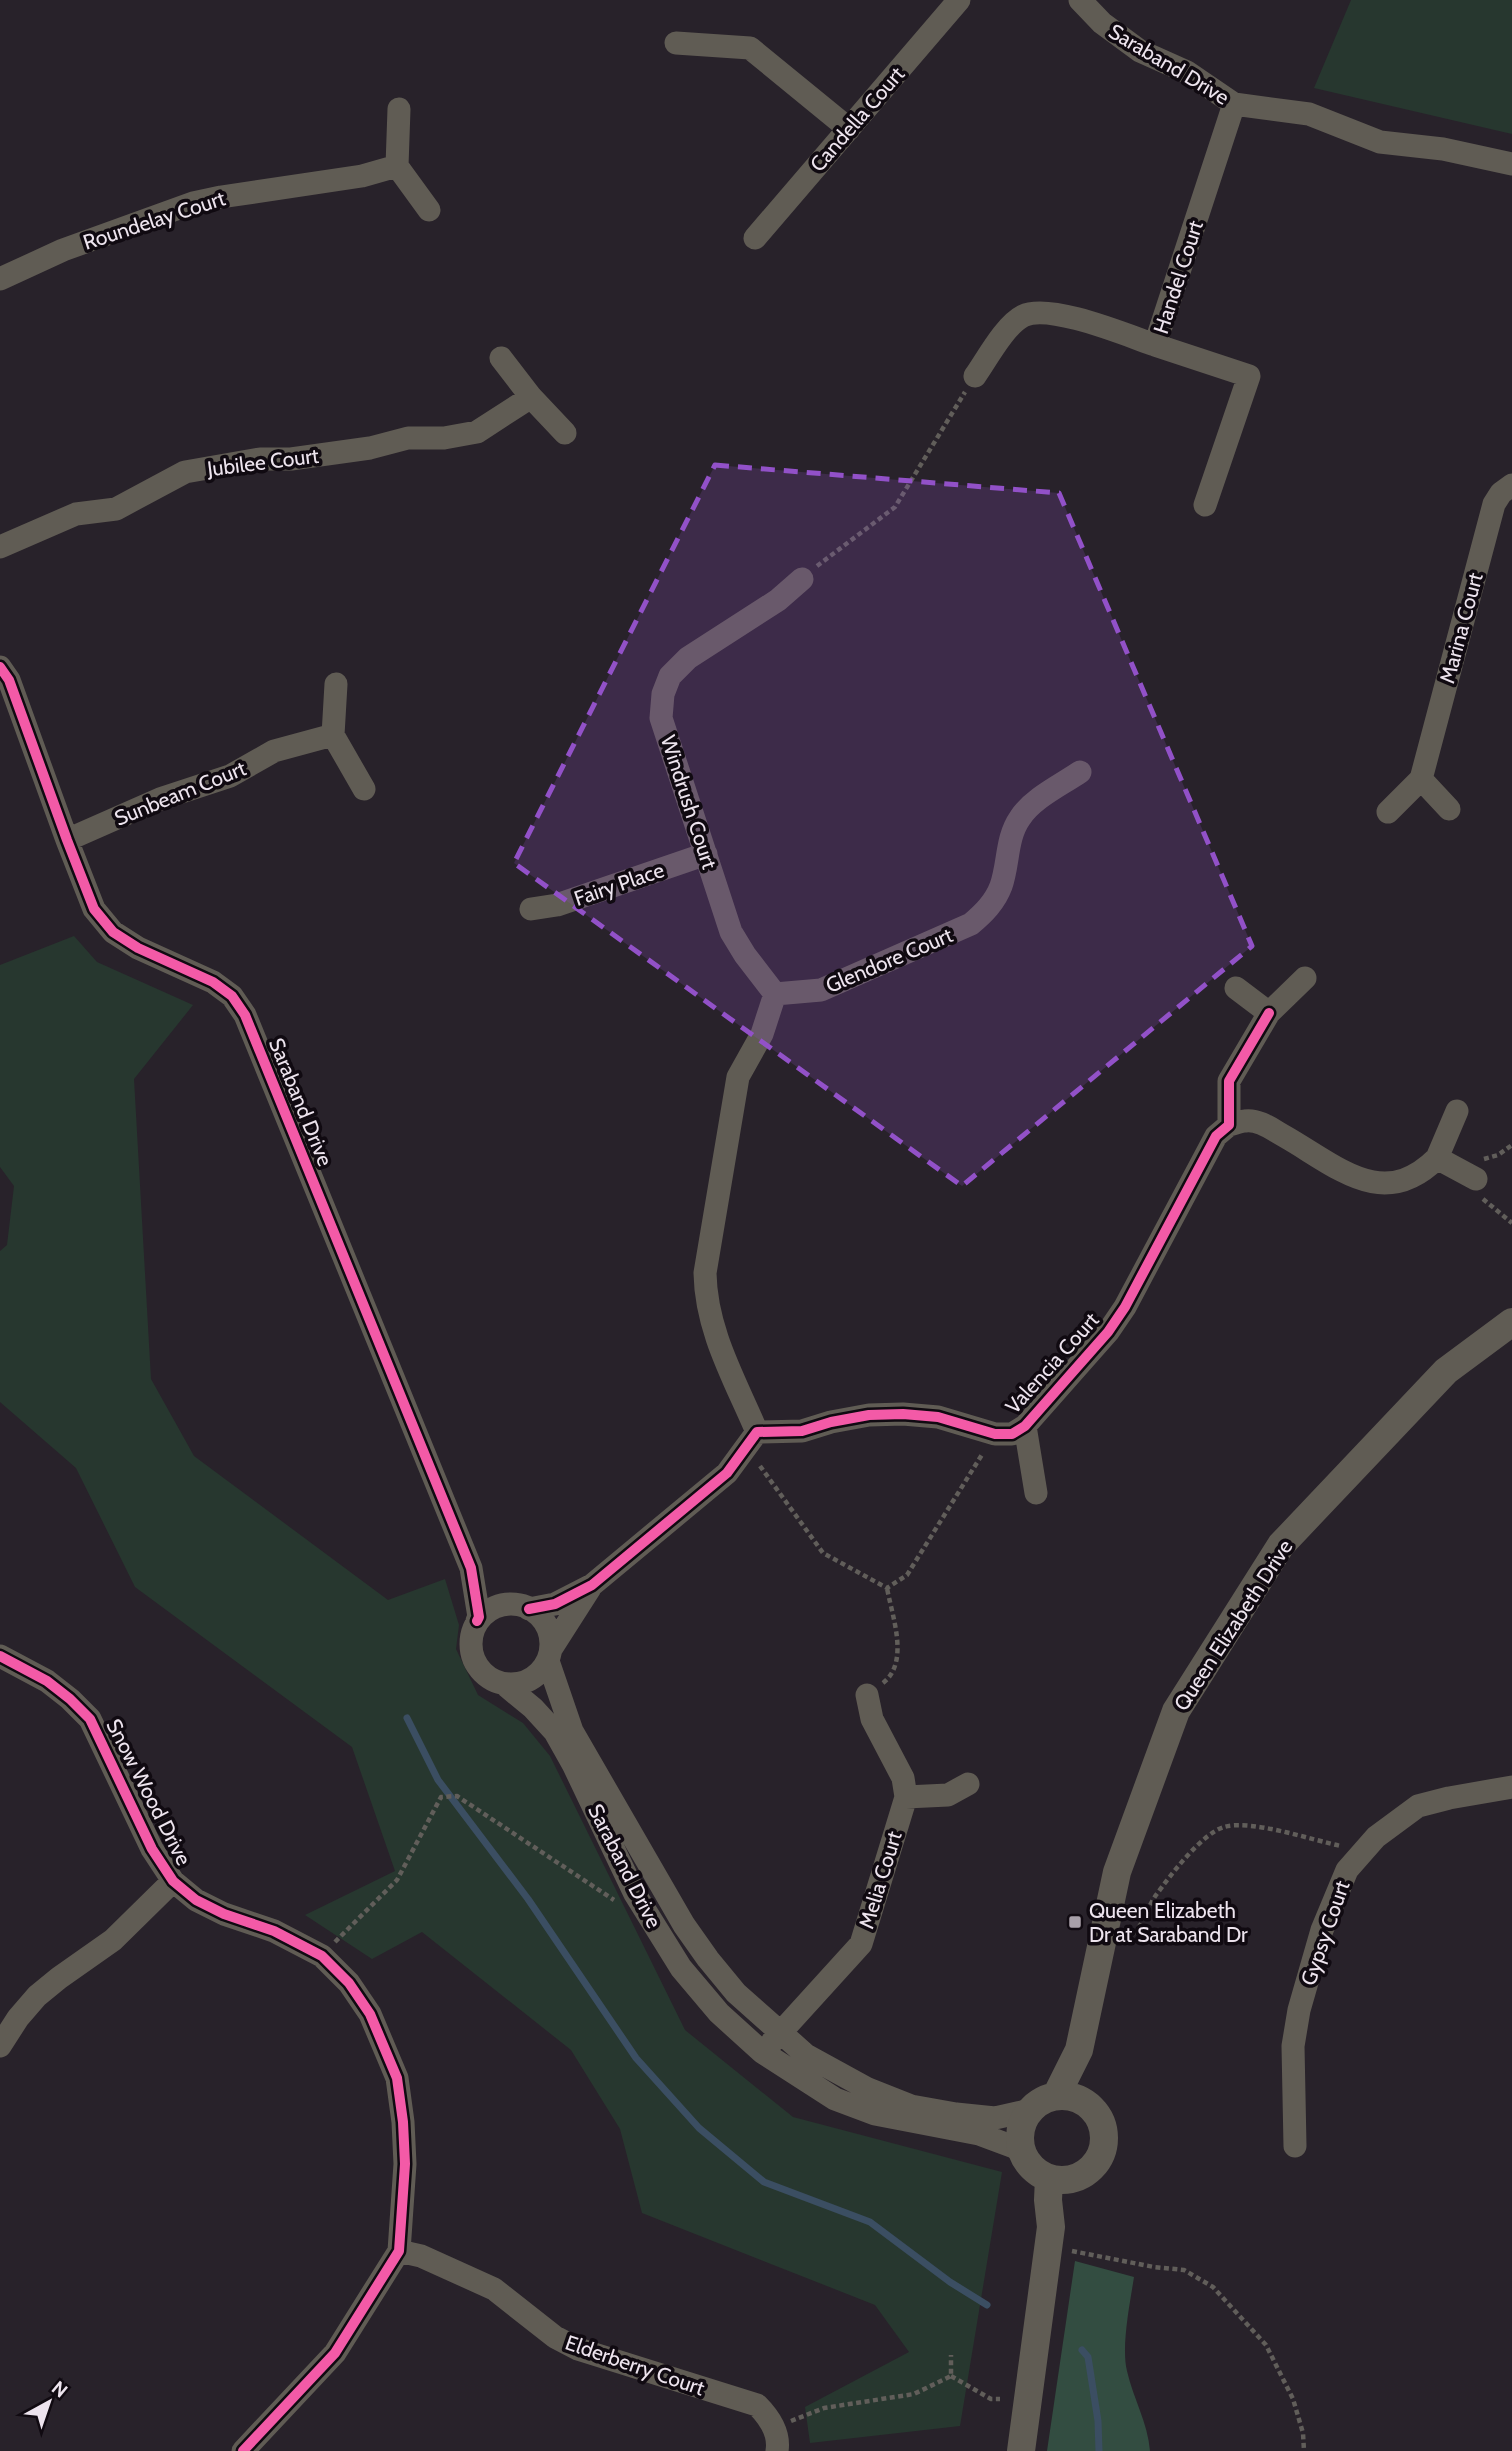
<svg xmlns="http://www.w3.org/2000/svg" width="1512" height="2451" font-family="Cabin,sans-serif">
	<style>
		.green { fill: #27372f }
		.forest { fill: #334d41 }
		.lines { fill: none; stroke-linecap: round; stroke-linejoin: round }
		.stream { stroke: #3b4e62; stroke-width: 7 }
		.path { stroke: #615e5a; stroke-width: 4.5; stroke-dasharray: 5 3.5; stroke-linecap: butt }
		.minor { stroke: #605c54; stroke-width: 23 }
		.tertiary { stroke: #605c54; stroke-width: 28 }
		.cycleway-casing { stroke: #100a11; stroke-width: 15 }
		.cycleway { stroke: #f35aa7; stroke-width: 10 }
		.marked { fill: #9251c8; fill-opacity: 0.2; stroke: #9251c8; stroke-width: 5; stroke-dasharray: 14 9; stroke-linejoin: round }
		.poi-dot { fill: #a8a0a9; stroke: #100a11; stroke-width: 2.5 }
		.labels { text-anchor: middle; dominant-baseline: central; stroke-width: 7; stroke-linejoin: round; paint-order: stroke }
		.street-label { font-size: 21px; fill: #ede4ee; stroke: #100a11 }
		.poi-label { font-size: 21px; fill: #ede4ee; stroke: #100a11; text-anchor: start }
	</style>
	<rect width="100%" height="100%" fill="#28222a"/>
	<path class="green" d="M1351 0H1512V134L1314 88Z
		M74 936 97 962 193 1005 134 1079 151 1379 194 1456 388 1600 445 1579 459 1625 456 1649 478 1695 523 1723 550 1756 685 2030 793 2117 1002 2172 960 2426 810 2443 805 2407 909 2352 875 2305 642 2213 620 2129 571 2050 422 1932 372 1959 305 1915 395 1871 352 1747 135 1587 76 1468 0 1402V1251L7 1245 14 1186 0 1167V965Z"/>
	<path class="forest" d="M1075 2261 1134 2277C1130 2303 1121 2347 1127 2371 1133 2398 1148 2423 1150 2451H1047Z"/>
	<g class="lines">
		<path class="stream" d="M407 1718 438 1780 528 1899 636 2058 699 2128 764 2182 870 2222 950 2282 987 2305
			M1082 2350 1088 2357 1098 2421 1099 2451"/>
		<path class="path" d="M817 566 895 507 965 392
			M1484 1159 1498 1155 1512 1145
			M1483 1199 1512 1223
			M760 1466 823 1553 887 1588 907 1575 983 1453
			M883 1683C910 1662 892 1616 887 1588
			M1126 1939C1144 1928 1145 1911 1156 1895 1170 1876 1201 1834 1224 1827 1251 1819 1312 1840 1341 1846
			M335 1942 397 1880 441 1797 457 1796 614 1900
			M1072 2251 1154 2267 1184 2270 1213 2287 1266 2345 1293 2399 1303 2433 1304 2451
			M951 2376 991 2399H1000
			M791 2421 824 2408 914 2394 951 2376V2355"/>
		<path class="minor" d="M1080 0 1102 23 1140 51 1187 72 1234 104 1309 114 1380 142 1443 149 1512 164
			M676 43 750 48 849 129
			M399 109 397 166 429 210
			M755 238 959 0
			M0 279 63 250 193 203 221 197 362 176 397 166
			M501 358 531 397 565 433
			M975 376C987 359 1005 325 1023 316 1050 303 1126 335 1155 345
			M1205 505 1249 376 1155 345 1234 104
			M0 547 76 514 116 509 185 472 260 459H291L370 448 408 438H444L477 432 531 397
			M0 667 9 680 67 840 94 909 113 932 138 948 213 982 232 996 245 1015 471 1568 479 1617 477 1621
			M336 684 333 735 364 789
			M1421 779 1494 504 1501 493 1512 485
			M1388 812 1421 779 1449 809
			M67 840 160 799 230 776 274 751 333 735
			M531 909 557 905 706 854
			M1236 988 1269 1013 1305 978
			M775 994 745 955 731 932 661 718 663 694 670 676 688 658 778 600 802 579
			M1457 1111 1437 1158 1476 1179
			M1229 1125C1234 1124 1240 1121 1245 1121 1259 1119 1273 1130 1284 1136 1337 1166 1383 1212 1437 1158
			M1025 1426 1036 1493
			M757 1432C735 1380 706 1331 705 1273L738 1077 762 1034 775 994 821 990 971 924C984 913 995 902 1001 886 1009 863 1006 838 1020 818 1033 798 1061 785 1080 772
			M471 1644a40 40 0 1 1 80 0a40 40 0 1 1-80 0Z
			M529 1609 555 1604 592 1585 727 1473 757 1432 802 1431 831 1422 869 1415 903 1414 938 1417 995 1434H1012L1025 1426 1108 1332 1125 1307 1216 1136 1229 1125V1081L1269 1013
			M551 1649 590 1588
			M0 1656 47 1681 70 1699 90 1719 152 1849 173 1881 196 1900 224 1914 274 1931 322 1956 349 1983 370 2014 397 2078 403 2122 405 2164 399 2251 335 2353 243 2451
			M548 1661 572 1731 684 1925 708 1959 736 1993 806 2055 868 2089 911 2106 956 2114 995 2118 1031 2110
			M504 1684 533 1708 555 1732 573 1764 635 1894 681 1968 719 2013 762 2052 835 2099 875 2114 979 2134 1022 2150
			M906 1797 948 1795 968 1784
			M772 2042 861 1944 906 1797 903 1778 872 1719 867 1695
			M0 2046 18 2018 37 1996 59 1978 113 1940 173 1881
			M1295 2146 1293 2046 1299 2010 1322 1930 1347 1870 1376 1837 1418 1806 1449 1798 1512 1787
			M399 2251 421 2256 494 2289 555 2337 578 2349 757 2405C769 2417 780 2433 777 2451"/>
		<path class="tertiary" d="M1056 2096 1079 2050 1117 1872 1176 1711 1281 1545 1446 1371 1512 1322
			M1020 2138a42 42 0 1 1 84 0a42 42 0 1 1-84 0Z
			M1021 2451 1051 2227 1048 2200 1049 2178"/>
		<g class="cycleway-casing">
			<path id="cycleway" d="M0 667 9 680 67 840 94 909 113 932 138 948 213 982 232 996 245 1015 471 1568 479 1617 477 1621
				M529 1609 555 1604 592 1585 727 1473 757 1432 802 1431 831 1422 869 1415 903 1414 938 1417 995 1434H1012L1025 1426 1108 1332 1125 1307 1216 1136 1229 1125V1081L1269 1013
				M0 1656 47 1681 70 1699 90 1719 152 1849 173 1881 196 1900 224 1914 274 1931 322 1956 349 1983 370 2014 397 2078 403 2122 405 2164 399 2251 335 2353 243 2451"/>
		</g>
		<use href="#cycleway" class="cycleway"/>
	</g>
	<path class="marked" d="M715 465 1059 493 1252 946 962 1186 514 863Z"/>
	<rect class="poi-dot" x="1068" y="1915" width="14" height="14" rx="3.5"/>
	<g class="labels">
		<g class="street-label">
			<text transform="translate(1169 64) rotate(31)">Saraband Drive</text>
			<text transform="translate(857 119) rotate(-49)">Candella Court</text>
			<text transform="translate(154 220) rotate(-18)">Roundelay Court</text>
			<text transform="translate(1178 277) rotate(-72)">Handel Court</text>
			<text transform="translate(263 462) rotate(-7)">Jubilee Court</text>
			<text transform="translate(1461 628) rotate(-75)">Marina Court</text>
			<text transform="translate(180 793) rotate(-22)">Sunbeam Court</text>
			<text transform="translate(689 802) rotate(72)">Windrush Court</text>
			<text transform="translate(619 884) rotate(-19)">Fairy Place</text>
			<text transform="translate(889 960) rotate(-23)">Glendore Court</text>
			<text transform="translate(301 1102) rotate(68)">Saraband Drive</text>
			<text transform="translate(1052 1363) rotate(-48)">Valencia Court</text>
			<text transform="translate(1233 1625) rotate(-57)">Queen Elizabeth Drive</text>
			<text transform="translate(149 1792) rotate(63)">Snow Wood Drive</text>
			<text transform="translate(625 1866) rotate(63)">Saraband Drive</text>
			<text transform="translate(880 1880) rotate(-73)">Melia Court</text>
			<text transform="translate(1325 1933) rotate(-71)">Gypsy Court</text>
			<text transform="translate(635 2365) rotate(19)">Elderberry Court</text>
		</g>
		<g class="poi-label">
			<text x="1089" y="1910">Queen Elizabeth<tspan x="1089" dy="24">Dr at Saraband Dr</tspan></text>
		</g>
	</g>
	<g transform="translate(49 2402) rotate(40)" stroke="#100a11" stroke-width="5" paint-order="stroke">
	<path d="M0-5L12 26L0 18L-12 26Z" fill="#ede4ee"/>
	<text y="-10" font-size="19" font-weight="bold" text-anchor="middle" fill="#ede4ee">N</text>
	</g>
</svg>
